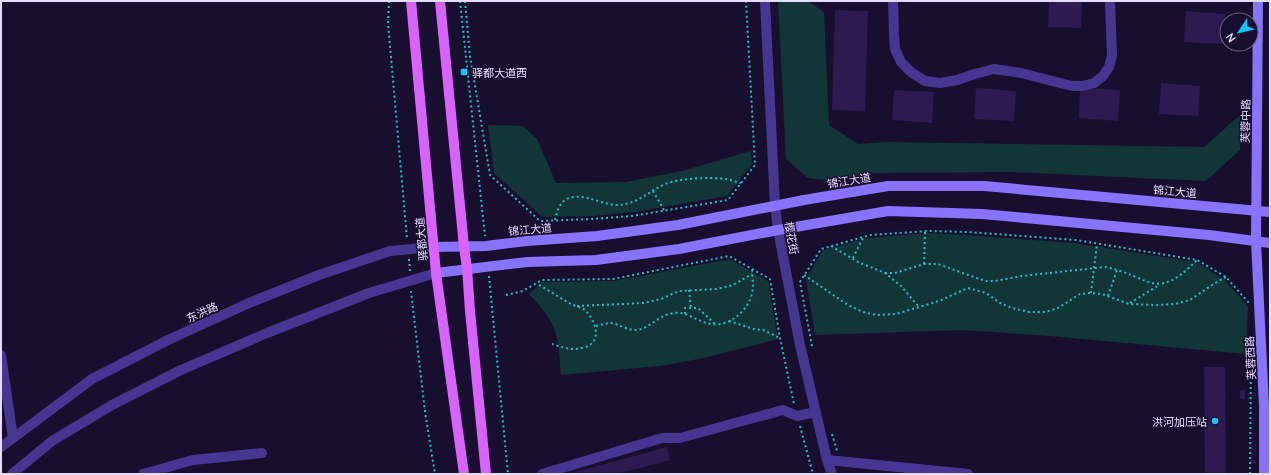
<svg xmlns="http://www.w3.org/2000/svg" width="1271" height="475" font-family="Manrope,'Noto Sans SC',sans-serif">
	<style>
		.green { fill: #123539 }
		.building { fill: #2c1a51 }
		.lines { fill: none; stroke-linecap: round; stroke-linejoin: round }
		.path { stroke: #26bfc9; stroke-width: 2; stroke-dasharray: 2 3; stroke-linecap: butt }
		.minor { stroke: #453791; stroke-width: 10 }
		.tertiary { stroke: #453791; stroke-width: 10 }
		.secondary { stroke: #8873ff; stroke-width: 10 }
		.primary { stroke: #d863ff; stroke-width: 10 }
		.poi-dot { fill: #08c8ff; stroke: #180f2e; stroke-width: 1.5 }
		.labels { text-anchor: middle; dominant-baseline: central; stroke-width: 3; stroke-linejoin: round; paint-order: stroke }
		.poi-label { font-size: 11px; fill: #e5dcff; stroke: #180f2e; text-anchor: start }
		.street-label { font-size: 11px; fill: #e5dcff; stroke: #180f2e }
	</style>
	<rect width="100%" height="100%" fill="#180f2e"/>
	<path class="green" d="M778 1H808L824 12 829 125 858 144 885 142 1204 147 1240 115V150L1206 181 1009 172 875 173 825 180 808 178 786 159Z
		M488 125 523 126 537 139 556 183 626 182 682 171 751 151 752 164 727 196 635 212 594 216 542 217 494 173Z
		M927 233 966 235 1074 243 1196 262 1224 279 1248 306 1246 354 1050 336 963 330 815 335 806 279 823 250 868 238Z
		M730 259 768 281 778 339 704 358 660 366 561 375C559 358 560 340 552 324 547 313 538 304 529 294L542 282 614 281Z"/>
	<path class="building" d="M1049 1H1082L1081 28 1048 27Z
		M835 10 868 11 865 111 832 110Z
		M1186 11 1225 14 1224 44 1184 42Z
		M1161 83 1200 86 1198 116 1159 114Z
		M976 88 1016 91 1014 121 974 119Z
		M1080 88 1120 90 1118 121 1079 118Z
		M894 90 934 92 932 123 892 120Z
		M1204 367H1225L1226 474H1205Z
		M1240 390H1245V399H1240Z
		M667 447 670 460 616 474H568Z"/>
	<g class="lines">
		<path class="path" d="M389 1 388 23 407 239
			M460 1 485 236
			M465 1 470 56 490 175 540 221 592 219 632 216 728 200 755 165 746 1
			M653 191 664 210
			M555 220C557 211 560 201 569 198 586 193 601 205 618 205 639 204 649 190 668 183 683 178 710 177 726 179 731 180 736 182 741 183
			M831 246 858 262 885 273 901 286 919 307
			M853 258 863 238
			M409 259 410 271
			M924 264 925 231
			M885 273H895L924 264H938L971 276 986 281H995L1022 276 1105 267C1151 276 1155 303 1197 260
			M804 275 848 305 863 312 876 315 896 314 939 301 968 288 986 293 1000 303 1012 308 1029 312H1045L1058 308 1080 294 1091 293 1102 294 1129 304 1156 305 1175 304 1190 300 1215 283 1226 277
			M489 276 508 474
			M539 285C550 291 560 298 571 304 575 306 581 307 585 310 597 322 603 344 582 348 571 351 562 347 552 344
			M689 290 691 308
			M411 291 425 412 435 474
			M1091 293 1097 244
			M506 295 523 291 542 280 613 279 729 256 770 279 780 338 794 404
			M1108 296 1117 270
			M1130 303 1159 285
			M577 306 644 303 661 299 679 291 717 289 733 285 752 274
			M685 314V308H698L715 324
			M729 321 754 329 763 330 780 338
			M596 326C601 325 606 323 611 323 619 324 626 330 635 330 649 330 659 314 674 313 687 311 699 323 712 324 729 327 749 310 752 293 754 285 752 276 752 268
			M812 346 800 282 821 249 870 235 928 231 968 232 1076 240 1197 260 1226 277 1249 303
			M800 426 813 474
			M832 434 837 451
			M1250 474 1251 361"/>
		<path class="minor" d="M765 1 775 205 778 230 800 345 827 460 832 474
			M893 1 894 34 895 49 901 62 912 73 925 81 940 83 957 80 975 74 994 69 1021 73 1072 86H1083L1094 83 1103 76 1109 67 1112 56 1110 1
			M1 355 13 438
			M827 460 968 474
			M143 474 193 460 262 453
			M542 474 662 438H680L783 410 797 416 816 412"/>
		<path class="tertiary" d="M1 447 92 379 168 340 249 303 319 275 390 251 434 247
			M12 474 52 441 112 405 181 370 267 333 369 293 436 273"/>
		<path class="secondary" d="M1258 1 1256 241 1264 405V474
			M434 247 486 246 527 241 597 236 678 225 804 200 888 186H984L1270 212
			M436 273 527 262 596 260 679 249 778 230 888 211 982 214 1209 235 1270 243"/>
		<path class="primary" d="M411 1 436 273 464 474
			M440 1 464 247 467 268 470 311 486 474"/>
	</g>
	<g class="poi-dot">
		<rect x="460" y="68" width="8" height="8" rx="2"/>
		<circle cx="1215" cy="421" r="4"/>
	</g>
	<g class="labels">
		<g class="poi-label">
			<text x="472" y="72">驿都大道西</text>
			<text x="1207" y="421" text-anchor="end">洪河加压站</text>
		</g>
		<g class="street-label">
			<text transform="translate(1245 121) rotate(-89)">芙蓉中路</text>
			<text transform="translate(849 180) rotate(-9)">锦江大道</text>
			<text transform="translate(1175 191) rotate(5)">锦江大道</text>
			<text transform="translate(530 229) rotate(-5)">锦江大道</text>
			<text transform="translate(792 238) rotate(80)">樱花街</text>
			<text transform="translate(421 239) rotate(-95)">驿都大道</text>
			<text transform="translate(202 312) rotate(-24)">东洪路</text>
			<text transform="translate(1250 358) rotate(-93)">芙蓉西路</text>
		</g>
	</g>
	<rect width="1271" height="475" fill="none" stroke="#e5dcff" stroke-width="4"/>
	<g transform="translate(1239 32) rotate(235)"><circle r="19" fill="#180f2e" stroke="#6a6182"/>
	<path d="M0-3L7 15L0 10L-7 15Z" fill="#08c8ff"/>
	<text y="-6" font-size="11" font-weight="bold" text-anchor="middle" fill="#e5dcff">N</text>
	</g>
</svg>
